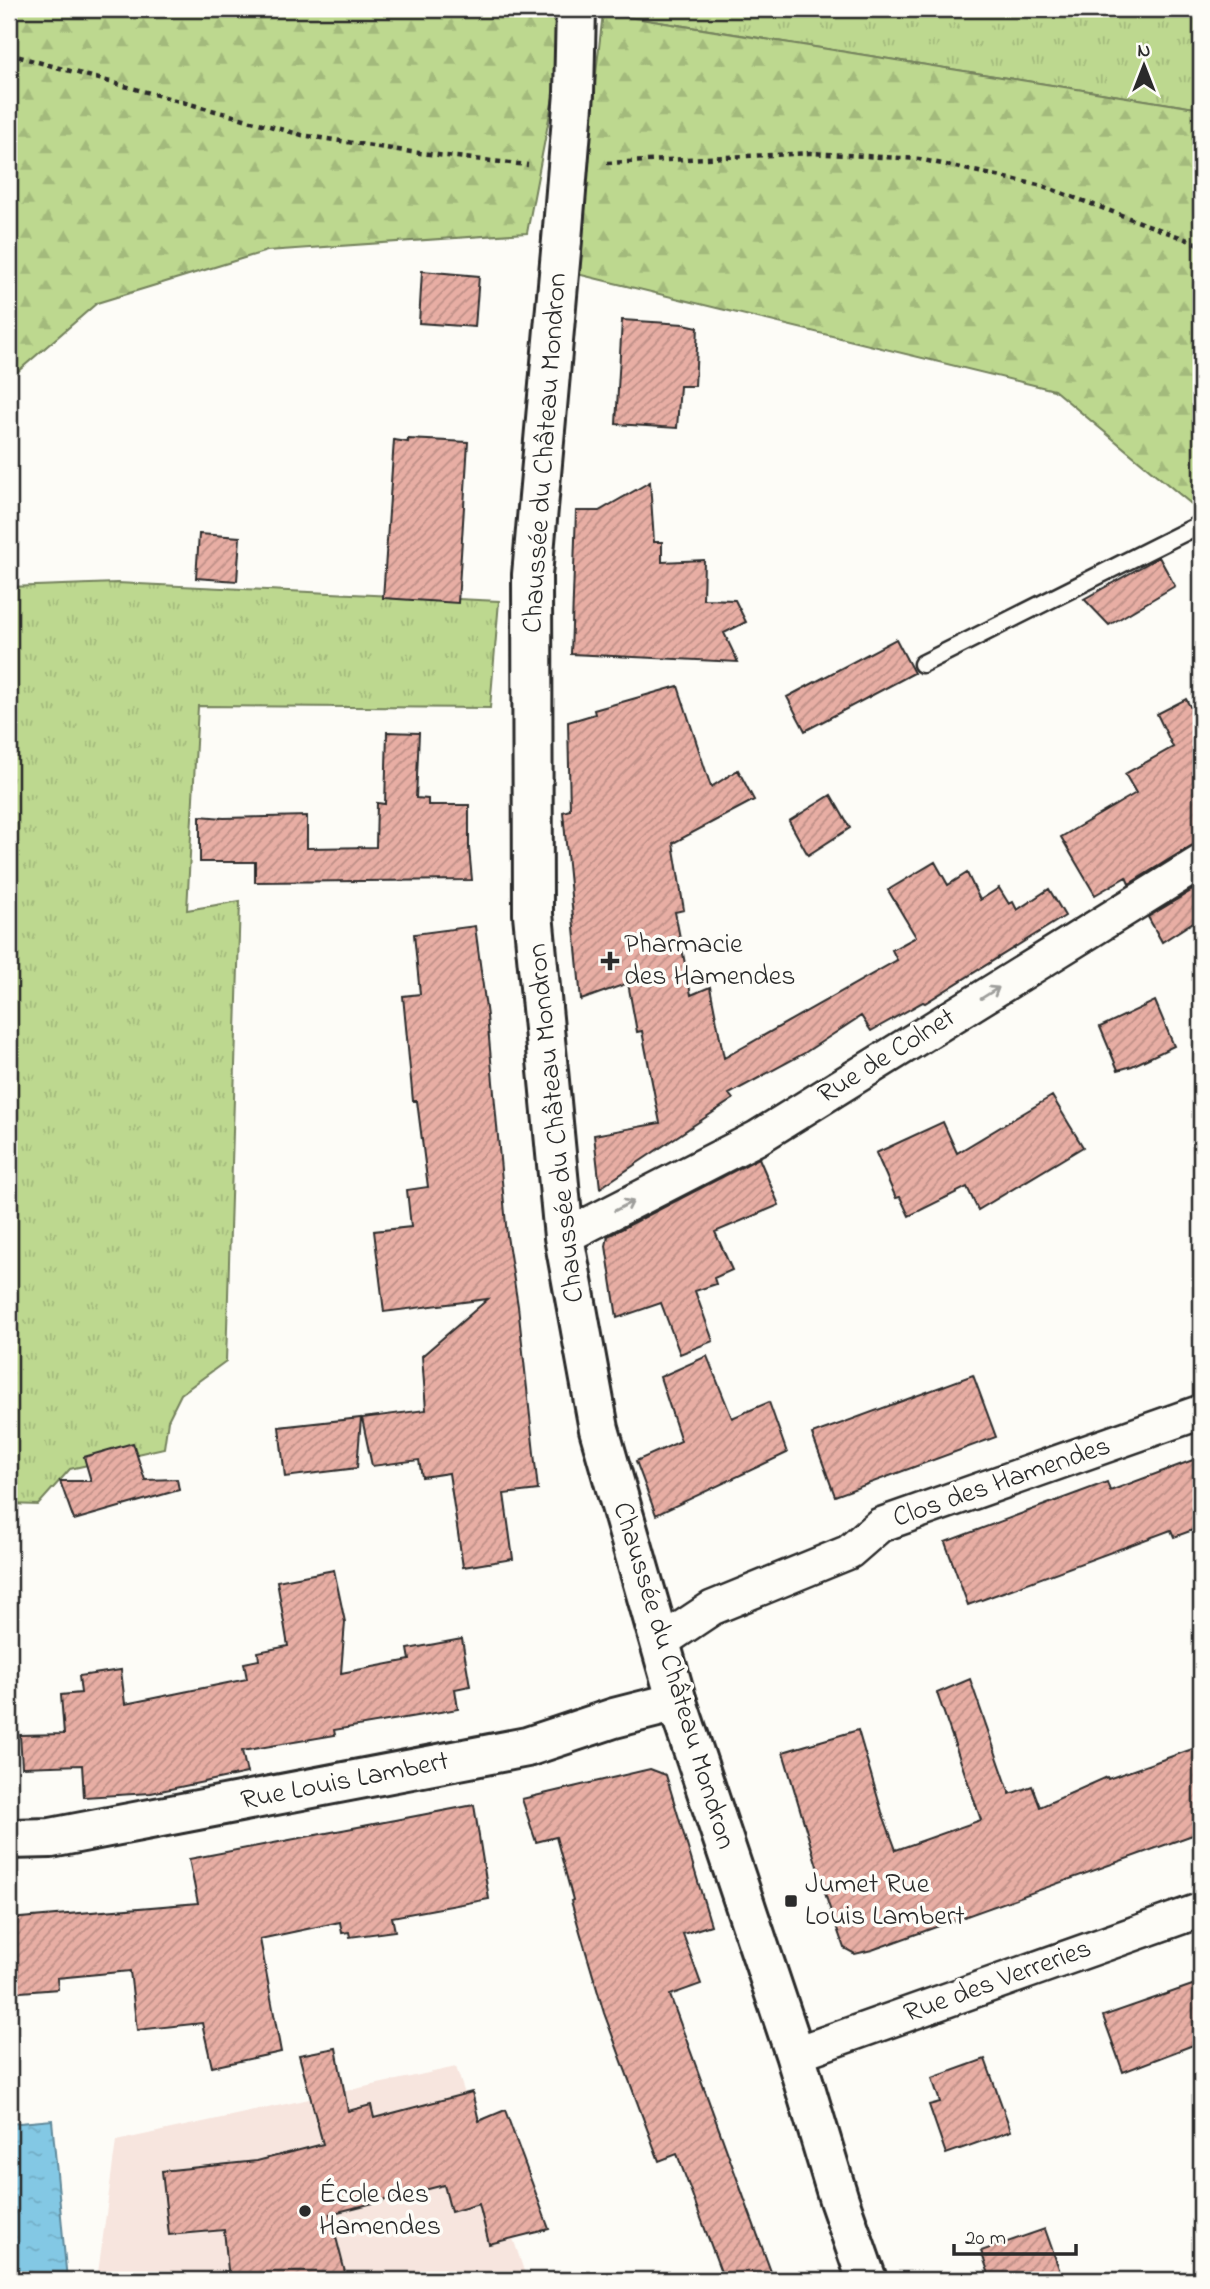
<svg xmlns="http://www.w3.org/2000/svg" width="1210" height="2289" font-family="'Indie Flower',sans-serif">
	<style>
		.built { fill: #f7e5de }
		.grass { fill: url(#grass-tufts); stroke: #74825d; stroke-width: 2 }
		.forest { fill: url(#forest-firs); stroke: #74825d; stroke-width: 2 }
		.water { fill: url(#water-ripples); stroke: #60899a; stroke-width: 2 }
		.building { fill: url(#building-hatch); stroke: #2b2b2b; stroke-width: 2 }
		.lines { fill: none; stroke-linecap: round; stroke-linejoin: round }
		.service-casing { stroke: #2b2b2b; stroke-width: 21 }
		.minor-casing { stroke: #2b2b2b; stroke-width: 38 }
		.tertiary-casing { stroke: #2b2b2b; stroke-width: 44 }
		.secondary-casing { stroke: #2b2b2b; stroke-width: 44 }
		.path { stroke: #2b2b2b; stroke-width: 4.5; stroke-dasharray: 5 5; stroke-linecap: butt }
		.service { stroke: #fdfcf7; stroke-width: 16 }
		.minor { stroke: #fdfcf7; stroke-width: 33 }
		.tertiary { stroke: #fdfcf7; stroke-width: 38 }
		.secondary { stroke: #fdfcf7; stroke-width: 38 }
		.secondary-bridge-casing { stroke: #2b2b2b; stroke-width: 44; stroke-linecap: butt }
		.secondary-bridge { stroke: #fdfcf7; stroke-width: 38 }
		.oneway { stroke: #9e9e9b }
		.poi-dot { fill: #2b2b2b; stroke: #fdfcf7; stroke-width: 2.5 }
		.labels { text-anchor: middle; dominant-baseline: central; stroke-width: 7; stroke-linejoin: round; paint-order: stroke }
		.street-label { font-size: 28px; fill: #2b2b2b; stroke: #fdfcf7 }
		.poi-label { font-size: 28px; fill: #2b2b2b; stroke: #fdfcf7; text-anchor: start }
	</style>
	<defs>
		<pattern id="grass-tufts" width="24" height="20" patternUnits="userSpaceOnUse" patternTransform="scale(1.75)"><rect width="24" height="20" fill="#bdd88f"/><path d="M3 7l-1-3M5 7V3M7 7l1-3M15 17l-1-3M17 17v-4M19 17l1-3" fill="none" stroke="#a3ba7c"/></pattern>
		<pattern id="forest-firs" width="22" height="20" patternUnits="userSpaceOnUse" patternTransform="scale(1.75)"><rect width="22" height="20" fill="#bdd88f"/><path d="M5 1l3.5 6h-7zM16 11l3.5 6h-7z" fill="#a3ba7c"/></pattern>
		<pattern id="water-ripples" width="26" height="14" patternUnits="userSpaceOnUse" patternTransform="scale(1.75)"><rect width="26" height="14" fill="#83c8e4"/><path d="M2 4q2-2 4 0t4 0M15 11q2-2 4 0t4 0" fill="none" stroke="#71acc4"/></pattern>
		<pattern id="building-hatch" width="6" height="6" patternUnits="userSpaceOnUse" patternTransform="scale(1.75)"><rect width="6" height="6" fill="#e8aea4"/><path d="M-1 1l2-2M0 6l6-6M5 7l2-2" fill="none" stroke="#bc8e86"/></pattern>
	</defs>
	<rect width="100%" height="100%" fill="#fdfcf7"/>
	<filter id="ink" filterUnits="userSpaceOnUse"><feTurbulence type="fractalNoise" baseFrequency=".0143" numOctaves="2"/><feDisplacementMap in="SourceGraphic" scale="14" xChannelSelector="R" yChannelSelector="G"/><feConvolveMatrix kernelMatrix="1 2 1 2 8 2 1 2 1" color-interpolation-filters="sRGB"/></filter>
	<g filter="url(#ink)">
		<path class="built" d="M456 2067 527 2280H97L116 2141Z"/>
		<path class="grass" d="M604 9H1201V109L603 13Z
			M117 583 499 601 490 708 198 706 187 910 240 901 226 1361 181 1394 168 1420 164 1448 70 1469 38 1505 9 1504V587Z"/>
		<path class="forest" d="M9 9H570L527 233 267 251 97 303 9 379Z
			M603 13 1201 109V512L1054 390 573 273Z"/>
		<path class="water" d="M52 2120 67 2280H9V2124Z"/>
		<path class="building" d="M422 271 479 276 475 327 419 323Z
			M622 320 684 324 698 327 695 386H680L677 428 616 424Z
			M408 439 468 442 458 603 383 598 394 440 408 442Z
			M650 482 654 542H662V562L704 560 703 599 735 600 746 622 724 633 738 662 571 654 576 511H599Z
			M199 534 240 537 237 581 196 578Z
			M1159 557 1175 586 1109 625 1084 599Z
			M896 639 914 673 805 731 787 697Z
			M678 686 711 787 738 770 754 800 673 843 684 910 675 912 691 995 710 987 724 1058 897 960 892 950 916 937 888 890 935 862 948 885 967 873 980 900 999 888 1009 904 1013 902 1017 910 1049 889 1065 916 925 1003 923 1002 871 1031 861 1016 803 1054 729 1094 733 1099 600 1188 594 1135 660 1123 642 1031 637 1032 628 983 581 1000 563 812 570 810 568 722 595 714 594 710Z
			M1186 699 1201 727V843L1191 846 1129 884 1126 877 1095 895 1061 837 1136 793 1125 774 1173 747 1157 714Z
			M387 732 419 733 416 798 428 799V805H469V848L472 880 255 882V862H200V816L224 818 307 816V848L376 847 377 803 385 804Z
			M831 795 850 828 808 855 789 821Z
			M1201 885V917L1162 942 1148 917Z
			M475 926 487 1016 507 1236 518 1306 538 1490 504 1494 513 1559 463 1567 449 1473 422 1477 419 1460 372 1466 362 1418 426 1410 422 1356 488 1299 384 1312 374 1231 411 1227 407 1190 428 1187 417 1101H413L403 996 420 994 414 934Z
			M1155 1001 1174 1046 1132 1066 1118 1070 1100 1027Z
			M1052 1096 1083 1147 978 1210 967 1187 909 1216 900 1197 896 1198 876 1153 943 1122 957 1153Z
			M759 1158 779 1205 715 1232 732 1270 714 1278 716 1284 695 1291 713 1341 680 1354 661 1303 617 1318 606 1246 608 1236Z
			M707 1356 732 1418 769 1402 787 1453 656 1515 636 1461 681 1441 660 1377Z
			M973 1375 996 1437 835 1496 812 1434Z
			M361 1418 357 1468 285 1477 279 1427Z
			M133 1443 145 1480 177 1479 179 1490 74 1520 60 1481H91L84 1457Z
			M1201 1457V1527L1174 1537 1171 1530 968 1605 945 1542 1107 1482 1110 1491Z
			M334 1570 345 1622 341 1673 410 1660 408 1649 462 1639 470 1686 455 1689 458 1709 334 1730 335 1735 242 1751 247 1773 151 1793 84 1797 82 1765 22 1767 20 1735 64 1734 61 1695 81 1693 79 1676 121 1670 125 1704 247 1679 244 1663 259 1660 258 1652 288 1646 277 1581Z
			M970 1679 1010 1794 1032 1786 1040 1807 1107 1777 1108 1779 1201 1746V1832L872 1950 855 1954 844 1948 828 1903 783 1752 858 1730 882 1812 896 1850 981 1820 937 1693Z
			M650 1769 666 1775 711 1925 683 1934 701 1984 670 1995 774 2280H724L677 2154 659 2161 604 2013 571 1901 573 1900 556 1837 536 1842 522 1799Z
			M474 1805 489 1899 392 1917 395 1931 350 1937 349 1932 342 1933 340 1922 260 1939 281 2052 212 2067 202 2023 137 2030 130 1971 57 1978 58 1989 9 1993V1919L198 1903 189 1859Z
			M1201 1982V2042L1123 2072 1103 2016Z
			M336 2048 348 2111 371 2105 374 2118 472 2092 479 2121 505 2110 549 2229 489 2244 479 2204 451 2212 444 2185 330 2214 347 2280H229L224 2230 169 2235 162 2171 257 2161 323 2144 299 2055Z
			M985 2059 1011 2131 946 2154 929 2105 940 2102 932 2078Z
			M1045 2229 1063 2280H991L981 2251Z"/>
		<g class="lines">
			<g class="service-casing">
				<path id="service" d="M922 664 1201 524"/>
			</g>
			<g class="minor-casing">
				<path id="minor" d="M564 1237 757 1138 1201 862
					M661 1642 712 1608 849 1552 880 1525 1201 1412
					M795 2054 1201 1910"/>
			</g>
			<g class="tertiary-casing">
				<path id="tertiary" d="M9 1839 51 1838 527 1747 614 1718 677 1702"/>
			</g>
			<g class="secondary-casing">
				<path id="secondary" d="M574 93 576 9
					M562 240 532 575 533 914 564 1237 599 1429 677 1702 795 2054 839 2200 867 2280"/>
			</g>
			<path class="path" d="M9 54 302 135 411 152 528 165
				M607 163 810 153 919 159 1043 186 1201 245"/>
			<use href="#service" class="service"/>
			<use href="#minor" class="minor"/>
			<use href="#tertiary" class="tertiary"/>
			<use href="#secondary" class="secondary"/>
			<g class="secondary-bridge-casing">
				<path id="secondary-bridge" d="M562 240 574 93"/>
			</g>
			<use href="#secondary-bridge" class="secondary-bridge"/>
		</g>
		<defs><path id="oneway-shaft" d="M-6 0H5M1.5-3L5.5 0L1.5 3" fill="none" stroke-width="1.6" stroke-linecap="round" stroke-linejoin="round" transform="scale(1.75)"/></defs>
		<g class="oneway">
			<use href="#oneway-shaft" transform="translate(990 993) rotate(-32)"/>
			<use href="#oneway-shaft" transform="translate(624 1206) rotate(-27)"/>
		</g>
	</g>
	<g class="poi-dot">
		<path d="M606.5 950.5h7v7h7v7h-7v7h-7v-7h-7v-7h7z"/>
		<rect x="784" y="1894" width="14" height="14" rx="3.5"/>
		<circle cx="305" cy="2211" r="7"/>
	</g>
	<g class="labels">
		<g class="street-label">
			<text transform="translate(546 453) rotate(-86)">Chaussée du Château Mondron</text>
			<text transform="translate(887 1057) rotate(-32)">Rue de Colnet</text>
			<text transform="translate(557 1123) rotate(-96)">Chaussée du Château Mondron</text>
			<text transform="translate(1002 1483) rotate(-19)">Clos des Hamendes</text>
			<text transform="translate(673 1676) rotate(73)">Chaussée du Château Mondron</text>
			<text transform="translate(345 1782) rotate(-11)">Rue Louis Lambert</text>
			<text transform="translate(998 1982) rotate(-20)">Rue des Verreries</text>
		</g>
		<g class="poi-label">
			<text x="624" y="945">Pharmacie<tspan x="624" dy="32">des Hamendes</tspan></text>
			<text x="805" y="1885">Jumet Rue<tspan x="805" dy="32">Louis Lambert</tspan></text>
			<text x="319" y="2195">École des<tspan x="319" dy="32">Hamendes</tspan></text>
		</g>
	</g>
	<rect width="1210" height="2289" fill="none" stroke="#fdfcf7" stroke-width="35"/>
	<rect x="18" y="18" width="1175" height="2254" fill="none" stroke="#2b2b2b" stroke-width="2.5" filter="url(#ink)"/>
	<g transform="translate(1144 66)" stroke="#fdfcf7" stroke-width="5" paint-order="stroke">
	<path d="M0-5L12 26L0 18L-12 26Z" fill="#2b2b2b"/>
	<text y="-10" font-size="19" font-weight="bold" text-anchor="middle" fill="#2b2b2b">N</text>
	</g>
	<path d="M954 2244v10h122v-10" fill="none" stroke="#2b2b2b" stroke-width="3.5"/>
	<text x="965" y="2244" font-size="21" fill="#2b2b2b" stroke="#fdfcf7" stroke-width="5" paint-order="stroke">20 m</text>
</svg>
